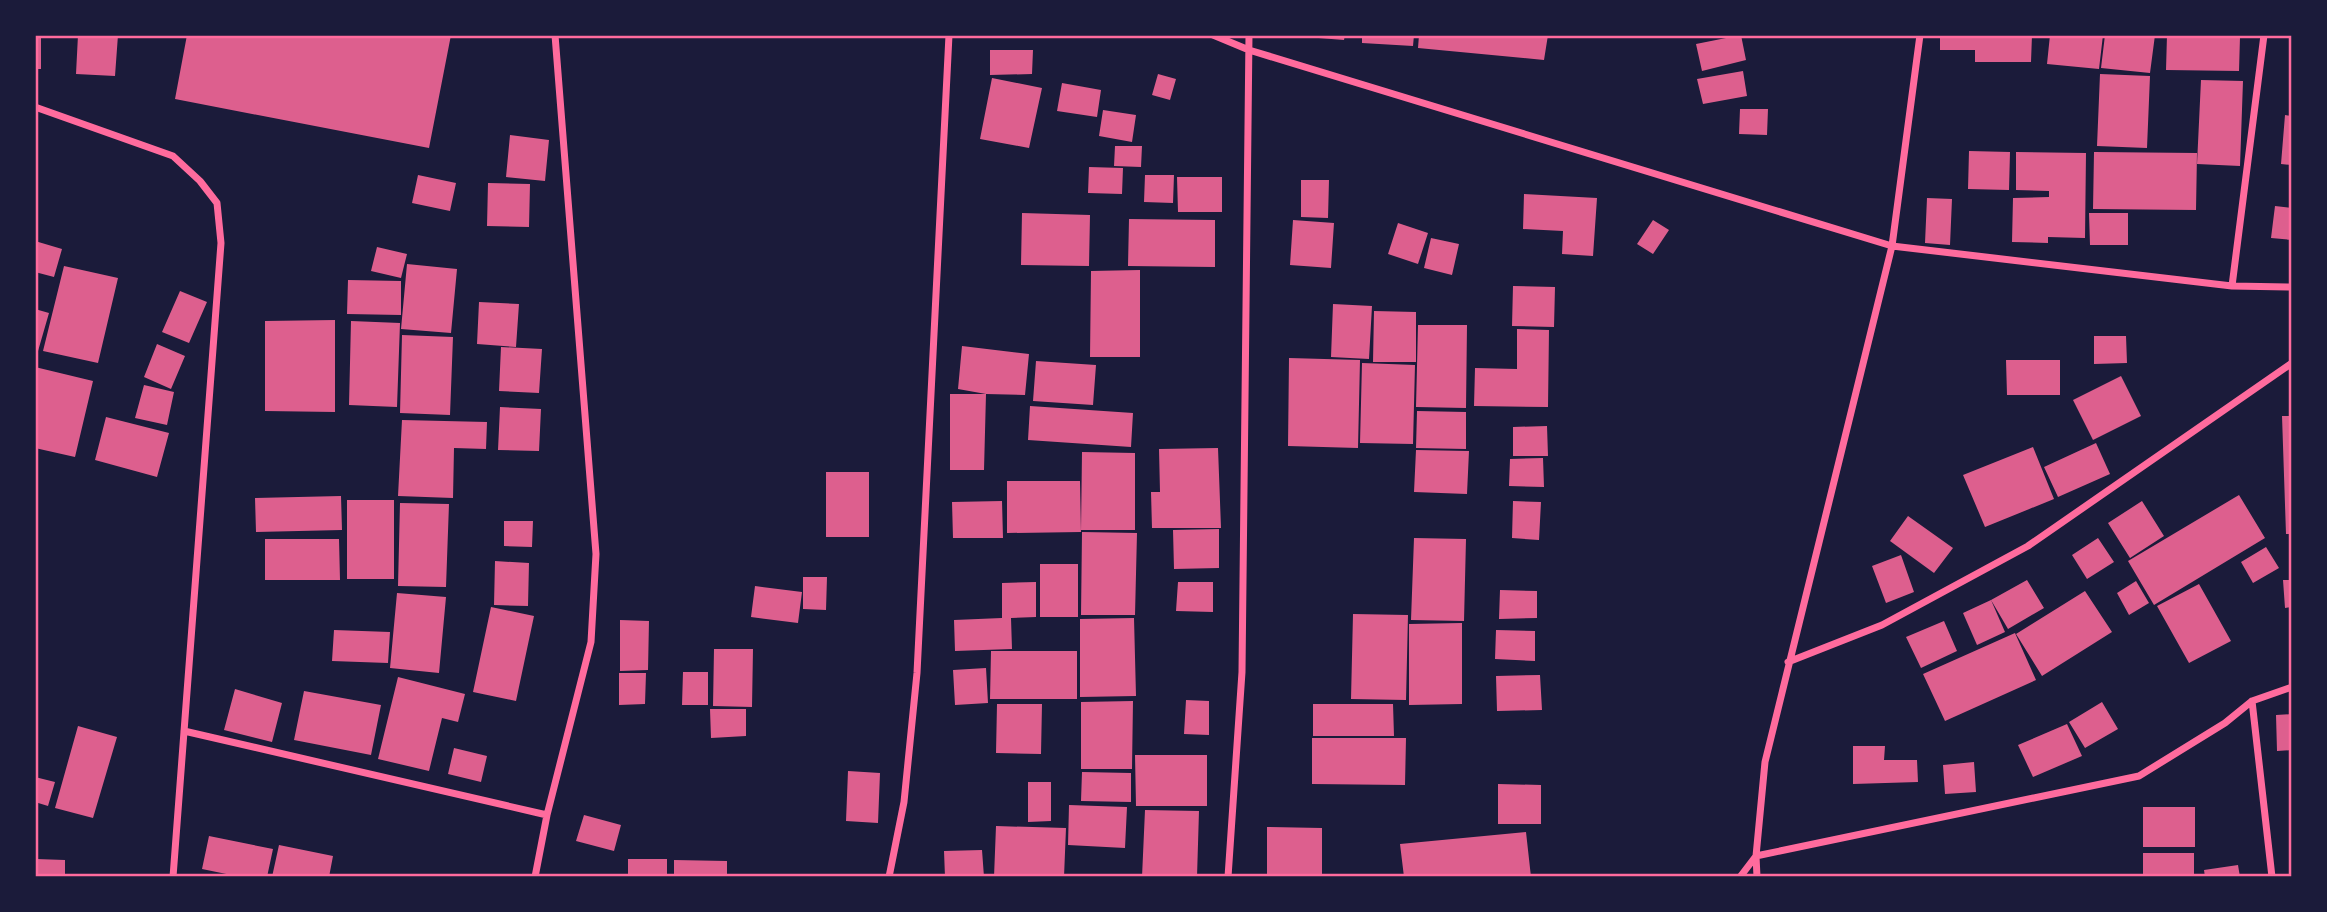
<svg xmlns="http://www.w3.org/2000/svg" width="2327" height="912" font-family="'Exo 2',sans-serif">
	<style>
		.building { fill: #dd5f8e }
		.lines { fill: none; stroke-linecap: round; stroke-linejoin: round }
		.minor { stroke: #ff6b9d; stroke-width: 7 }
		.neatline { fill: none; stroke: #ff6b9d; stroke-width: 2.5 }
	</style>
	<rect width="100%" height="100%" fill="#1b1b3a"/>
	<path class="building" d="M35 35H41V69H35Z
		M78 35H118L115 76 76 74Z
		M187 35H451L429 148 175 99Z
		M1306 35H1345L1344 40 1306 37Z
		M1362 35H1414L1413 46 1362 43Z
		M1419 35H1548L1544 60 1418 48Z
		M1741 35 1746 60 1702 71 1696 44Z
		M1940 35H2032L2031 62H1975V50H1940Z
		M2050 35H2103L2099 69 2047 64Z
		M2105 35H2155L2150 73 2101 68Z
		M2167 35 2240 37 2239 71 2166 70Z
		M990 50H1033L1032 74 990 75Z
		M1743 71 1747 96 1703 104 1697 79Z
		M1158 74 1176 79 1170 100 1152 95Z
		M2100 74 2150 76 2147 148 2097 146Z
		M992 78 1042 88 1029 148 980 139Z
		M2201 80 2243 81 2240 166 2197 164Z
		M1062 83 1101 90 1097 117 1057 111Z
		M1740 109H1768L1767 135 1739 134Z
		M1103 110 1136 115 1132 142 1099 136Z
		M2285 115 2292 116V165L2281 164Z
		M510 135 549 140 545 181 506 177Z
		M1115 146H1142L1141 167 1114 166Z
		M1969 151 2010 152 2009 190 1968 189Z
		M2016 152 2086 153 2085 238 2048 237V243L2012 242 2013 198 2049 197V191L2016 190Z
		M2094 152 2197 153 2196 210 2093 209Z
		M1089 167 1123 168 1122 194 1088 193Z
		M418 175 456 183 450 211 412 203Z
		M1145 175H1174L1173 203 1144 202Z
		M1177 177H1222V212H1178Z
		M1301 180H1329L1328 218 1301 217Z
		M488 183 530 184 529 227 487 226Z
		M1524 194 1597 198 1593 256 1562 254 1563 231 1523 229Z
		M1927 198 1952 199 1950 245 1925 243Z
		M2275 206 2292 208V240L2271 238Z
		M1022 213 1090 215 1089 266 1021 265Z
		M2089 213H2128V245H2090Z
		M1129 219 1215 220V267L1128 266Z
		M1293 220 1334 223 1331 268 1290 265Z
		M1653 220 1669 230 1653 254 1637 244Z
		M1398 223 1428 233 1418 264 1388 254Z
		M1431 238 1459 244 1452 275 1424 268Z
		M35 241 62 249 54 277 35 272Z
		M377 247 407 254 401 278 371 271Z
		M407 264 457 269 451 333 401 329Z
		M64 266 118 278 98 363 43 351Z
		M1140 270V357H1090L1091 271Z
		M348 280 401 281V315L347 314Z
		M1513 286 1555 287 1554 327 1512 326Z
		M180 291 207 302 189 343 162 332Z
		M479 302 519 304 516 347 477 344Z
		M1333 304 1372 306 1369 359 1331 357Z
		M35 309 49 313 36 358H35Z
		M1374 311 1416 312V362H1373Z
		M335 320V412L265 411V321Z
		M351 321 400 323 397 407 349 405Z
		M1418 325H1467L1466 408 1416 407Z
		M1517 329 1549 330 1548 407 1474 406 1475 368 1517 369Z
		M402 335 453 337 450 415 400 413Z
		M2094 336H2126L2127 363 2094 364Z
		M157 344 185 356 171 389 144 377Z
		M962 346 1029 354 1025 395 986 394 958 389Z
		M501 347 542 349 539 393 499 391Z
		M1289 358 1360 360 1358 448 1288 446Z
		M2006 360H2060V395H2007Z
		M1036 361 1096 365 1093 405 1033 401Z
		M1362 363 1415 365 1413 444 1360 443Z
		M35 367 93 381 75 457 35 448Z
		M2121 376 2141 416 2093 440 2073 400Z
		M144 385 174 392 167 425 135 418Z
		M950 394H986L984 470H950Z
		M1030 406 1133 413 1131 447 1028 440Z
		M500 407 541 409 539 451 498 450Z
		M1417 411 1466 412V449L1416 448Z
		M2282 416H2292V534H2286Z
		M106 417 169 433 157 477 95 460Z
		M402 420 487 422 486 449 454 448 453 498 398 496Z
		M1547 426 1548 456H1513V427Z
		M2096 443 2110 474 2058 497 2044 467Z
		M2033 447 2054 499 1985 527 1963 475Z
		M1218 448 1221 528H1152L1151 492H1160L1159 449Z
		M1416 450 1469 451 1467 494 1414 492Z
		M1082 452 1135 453V530H1081Z
		M1543 458 1544 487 1509 486 1510 459Z
		M826 472H869V537H826Z
		M1007 481H1080L1081 532 1007 533Z
		M2239 495 2265 538 2154 605 2128 561Z
		M341 496 342 530 256 532 255 498Z
		M347 500H394V579H347Z
		M1002 501 1003 538H953L952 502Z
		M1513 501 1541 502 1539 540 1512 538Z
		M2142 501 2164 536 2130 558 2108 523Z
		M400 503 449 504 446 587 398 586Z
		M1908 516 1953 548 1934 573 1890 541Z
		M504 521H533L532 547 504 546Z
		M1219 529V568L1174 569 1173 530Z
		M1082 532 1137 533 1135 615H1081Z
		M1414 538 1466 539 1464 621 1411 620Z
		M2098 538 2114 562 2087 579 2072 555Z
		M265 539H339L340 580H265Z
		M2266 547 2279 568 2253 583 2241 562Z
		M1901 555 1914 592 1886 603 1872 566Z
		M495 561 529 563 528 606 494 605Z
		M1040 564H1078V617H1040Z
		M803 577H827L826 610 803 609Z
		M2027 580 2044 608 2008 629 1991 600Z
		M2283 580H2292V607L2285 608Z
		M2136 581 2149 603 2129 615 2117 593Z
		M1036 582V617L1011 618 1012 649 955 651 954 620 1002 618V583Z
		M1178 582H1213V612L1176 611Z
		M2199 584 2231 641 2189 663 2157 606Z
		M755 586 802 592 798 623 751 617Z
		M1500 590 1537 591V618L1499 619Z
		M2085 591 2112 632 2042 676 2016 634Z
		M397 593 446 597 439 673 390 668Z
		M1991 600 2005 632 1977 645 1963 613Z
		M491 607 534 616 516 701 473 692Z
		M1353 614 1408 615 1406 700 1351 699Z
		M1134 618 1136 696 1080 697V619Z
		M620 620 649 621 648 670 620 671Z
		M1944 621 1957 651 1921 668 1906 637Z
		M1462 623V704L1409 705V624Z
		M334 630 390 632 388 663 332 661Z
		M1496 630 1535 631V661L1495 659Z
		M2015 633 2036 680 1945 721 1923 674Z
		M714 649H753L752 707 713 706Z
		M991 651H1077V699H990Z
		M986 668 988 703 955 705 953 670Z
		M683 672H708V705H682Z
		M619 673H646L645 704 619 705Z
		M1540 675 1542 710 1497 711 1496 676Z
		M398 677 465 694 458 722 442 718 429 771 378 759Z
		M235 689 282 703 272 742 224 730Z
		M304 691 381 705 371 755 294 740Z
		M1186 700 1209 701V735L1184 734Z
		M1133 701 1132 769H1081V702Z
		M2102 702 2118 729 2085 748 2069 722Z
		M997 704H1042L1041 754 996 753Z
		M1313 704H1393L1394 736H1313Z
		M710 709H746V736L711 738Z
		M2292 714V750L2277 751 2276 715Z
		M2067 724 2082 756 2033 777 2018 745Z
		M78 726 117 737 93 818 55 808Z
		M1312 738H1406L1405 785 1312 784Z
		M1853 746H1885L1884 760H1917L1918 782 1853 784Z
		M454 748 487 756 481 782 448 774Z
		M1135 755H1207V806H1136Z
		M1974 762 1976 792 1945 794 1943 765Z
		M848 771 880 773 878 823 846 821Z
		M1082 772 1131 773V802L1081 801Z
		M35 777 55 782 48 806 35 802Z
		M1028 782H1051V821L1028 822Z
		M1498 784 1541 785V824H1498Z
		M1069 805 1127 807 1125 848 1068 845Z
		M2143 807H2195V847H2143Z
		M1145 810 1199 811 1197 877H1142Z
		M584 815 621 825 614 851 576 841Z
		M996 826 1066 828 1064 877H994Z
		M1267 827 1322 828V877H1267Z
		M1526 832 1531 877H1404L1400 844Z
		M209 836 273 849 267 877H241L202 869Z
		M279 845 333 856 329 877H272Z
		M982 850 984 877H945L944 851Z
		M2143 853H2194V877H2143Z
		M36 859 65 860V877H36Z
		M628 859H667V877H628Z
		M674 860 727 861V877H674Z
		M2238 865 2240 877H2205L2204 870Z"/>
	<g class="lines">
		<path class="minor" d="M1213 35 1249 50 1892 246 2232 286 2292 287
			M35 107 173 156 200 181 217 203 221 243 173 877
			M2232 286 2264 35
			M1788 662 1882 625 2028 546 2292 363
			M2252 701 2272 877
			M184 731 547 815
			M535 877 547 815 591 642 596 554 555 35
			M889 877 904 802 917 673 949 35
			M1228 877 1242 672 1249 35
			M1740 877 1756 856 2139 776 2225 723 2252 701 2292 687
			M1757 877 1756 856 1765 762 1892 246 1920 35"/>
	</g>
	<rect width="2327" height="912" fill="none" stroke="#1b1b3a" stroke-width="74"/>
	<rect x="37" y="37" width="2253" height="838" class="neatline"/>
</svg>
